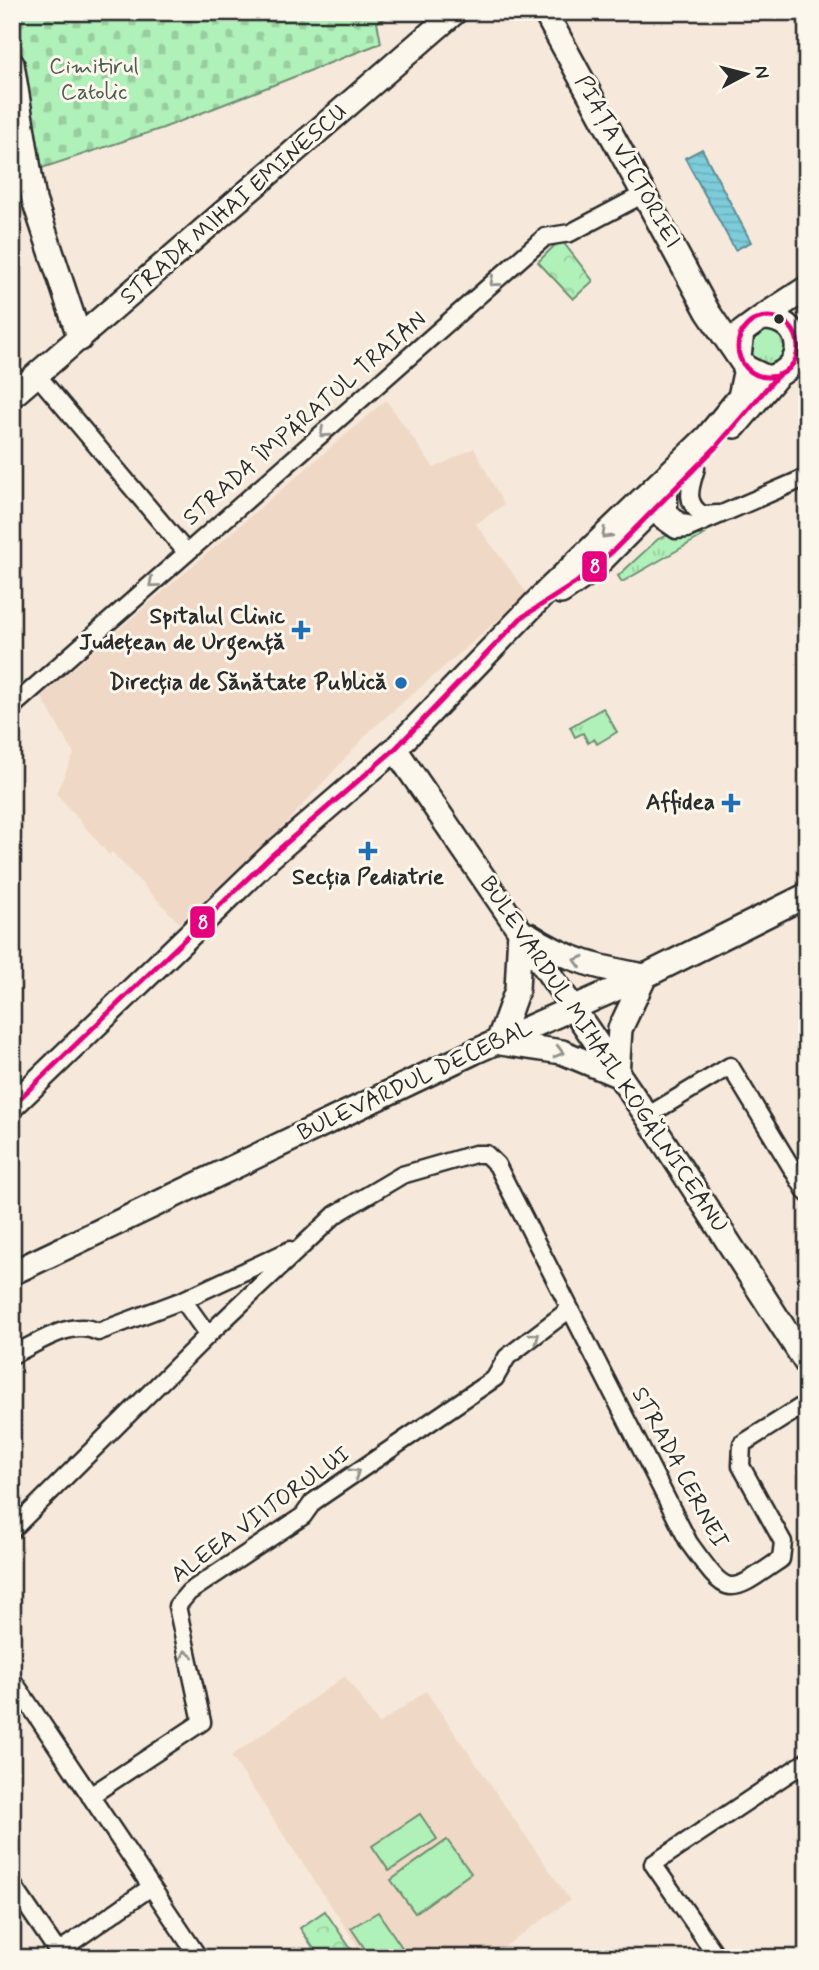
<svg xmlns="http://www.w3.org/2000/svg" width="819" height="1970" font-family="Mynerve,sans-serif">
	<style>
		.built { fill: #f0d8c6 }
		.grass { fill: url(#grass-tufts); stroke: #6e8e72; stroke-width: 2 }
		.forest { fill: url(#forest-crowns); stroke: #6e8e72; stroke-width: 2 }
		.cemetery { fill: url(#cemetery-stones); stroke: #6e8e72; stroke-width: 2 }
		.garden { fill: #b0f0b9; stroke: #6e8e72; stroke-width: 2 }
		.water { fill: url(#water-rules); stroke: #5c8c94; stroke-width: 2 }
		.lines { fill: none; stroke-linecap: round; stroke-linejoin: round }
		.street-casing { stroke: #2b2b2b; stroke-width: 21 }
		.secondary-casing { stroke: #2b2b2b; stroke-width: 28 }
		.street { stroke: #fbf7ec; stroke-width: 16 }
		.secondary { stroke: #fbf7ec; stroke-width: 23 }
		.bus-1-casing { stroke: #fbf7ec; stroke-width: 10 }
		.bus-1 { stroke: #e5007d; stroke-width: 5 }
		.oneway { stroke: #93918c }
		.bus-dot { fill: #2b2b2b; stroke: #fbf7ec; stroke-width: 2.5 }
		.poi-dot { fill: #1f6fb2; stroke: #fbf7ec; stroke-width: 2.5 }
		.labels { text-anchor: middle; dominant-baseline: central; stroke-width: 6; stroke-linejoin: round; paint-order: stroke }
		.park-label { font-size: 23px; fill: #4c5c4e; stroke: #fbf7ec }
		.street-label { font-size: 23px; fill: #2b2b2b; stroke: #fbf7ec }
		.poi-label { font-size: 23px; font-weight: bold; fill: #2b2b2b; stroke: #fbf7ec; text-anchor: end }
		.line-badge { stroke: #fbf7ec; stroke-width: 2.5 }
		.badge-label { font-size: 19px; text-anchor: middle; font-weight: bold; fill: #fff }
	</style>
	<defs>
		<pattern id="grass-tufts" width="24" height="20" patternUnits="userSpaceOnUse" patternTransform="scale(1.75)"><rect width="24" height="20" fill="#b0f0b9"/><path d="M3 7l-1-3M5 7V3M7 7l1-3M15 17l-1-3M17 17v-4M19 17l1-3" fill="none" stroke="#98ce9f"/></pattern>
		<pattern id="forest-crowns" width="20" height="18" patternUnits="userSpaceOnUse" patternTransform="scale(1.75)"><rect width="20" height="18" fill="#b0f0b9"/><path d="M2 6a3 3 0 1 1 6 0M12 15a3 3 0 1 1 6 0" fill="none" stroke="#98ce9f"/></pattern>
		<pattern id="cemetery-stones" width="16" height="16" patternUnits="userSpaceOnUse" patternTransform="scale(1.75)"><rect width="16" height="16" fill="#b0f0b9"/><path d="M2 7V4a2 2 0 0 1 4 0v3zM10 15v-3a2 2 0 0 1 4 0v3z" fill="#98ce9f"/></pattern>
		<pattern id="water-rules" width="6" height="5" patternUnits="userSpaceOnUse" patternTransform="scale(1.75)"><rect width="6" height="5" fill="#7dccda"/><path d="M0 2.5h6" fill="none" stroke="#6cafbb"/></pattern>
	</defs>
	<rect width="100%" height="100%" fill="#f6e9db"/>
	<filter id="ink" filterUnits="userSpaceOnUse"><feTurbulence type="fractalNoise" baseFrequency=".0143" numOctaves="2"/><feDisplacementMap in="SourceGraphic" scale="14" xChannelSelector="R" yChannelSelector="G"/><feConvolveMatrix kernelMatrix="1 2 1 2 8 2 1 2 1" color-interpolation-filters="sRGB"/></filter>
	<g filter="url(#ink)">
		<path class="built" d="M386 400 434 468 474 448 504 505 476 524 528 594 371 730 268 843 179 923 112 852 109 855 56 793 74 754 41 696Z
			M345 1676 379 1724 426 1691 570 1900 489 1958H366L231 1756Z"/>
		<path class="grass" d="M760 325 788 334 786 364 756 369 745 341Z
			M671 534 704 535 622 582 618 576 658 539Z
			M603 708 617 732 597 744 594 739 588 743 583 733 575 737 570 727Z"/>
		<path class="forest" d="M563 242 593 281 573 299 538 262 556 244Z
			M325 1911 357 1958H320L300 1928Z"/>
		<path class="cemetery" d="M15 12 396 13 377 22 381 43 163 128 39 169Z"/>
		<path class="garden" d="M420 1814 437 1839 389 1871 372 1846Z
			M447 1840 471 1873 415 1913 391 1880Z
			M378 1912 409 1958H371L351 1928Z"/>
		<path class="water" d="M702 149 751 242 735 250 685 158Z"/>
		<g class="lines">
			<g class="street-casing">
				<path id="street" d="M37 375 187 553
					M696 468C691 486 683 503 703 515L718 514
					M669 472V512L681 523 688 524
					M650 512 676 530 687 529 807 477
					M12 707 545 237 570 233 644 194
					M647 1116 730 1066 807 1193
					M183 1300 208 1335
					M12 1355C37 1344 71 1318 98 1332L183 1300 290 1250
					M12 1530 208 1335 336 1214 402 1175 475 1154H486L497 1165 689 1543C729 1598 726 1597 781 1559L783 1542 741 1466 742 1444 807 1403
					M12 1679 199 1958
					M90 1796 202 1722 177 1606 189 1592 303 1516 313 1502 495 1378 507 1357 570 1309
					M12 1884 58 1952 151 1887
					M718 1958 653 1864 807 1761"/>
			</g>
			<g class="secondary-casing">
				<path id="secondary" d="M545 12 708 312 746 368 767 378C811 370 805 316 761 318L742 332 739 356
					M12 64 34 200 80 339
					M761 318 807 288
					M12 396 455 12
					M735 426 778 375
					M561 592 590 572 661 500
					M395 749 647 1116 807 1364
					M529 935C568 961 600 968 645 976
					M498 1042 517 990 520 930
					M501 1043 562 1052 615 1074
					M617 1075 620 1029 645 976
					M12 1106 270 857 395 749 549 589 708 436 740 397 746 368
					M12 1273 474 1052 645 976 807 895"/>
			</g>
			<use href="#street" class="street"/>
			<use href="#secondary" class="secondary"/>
			<g class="bus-1-casing">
				<path id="bus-1" d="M738 347a30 30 0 1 1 60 0a30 30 0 1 1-60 0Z
					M12 1106 270 857 395 749 521 618 577 582 613 551 717 446 778 375"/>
			</g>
			<use href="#bus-1" class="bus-1"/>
		</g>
		<defs><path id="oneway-chevron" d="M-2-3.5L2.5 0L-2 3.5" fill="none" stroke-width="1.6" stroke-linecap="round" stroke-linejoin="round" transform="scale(1.75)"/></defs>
		<g class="oneway">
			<use href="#oneway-chevron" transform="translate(494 282) rotate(139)"/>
			<use href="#oneway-chevron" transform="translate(324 433) rotate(138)"/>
			<use href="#oneway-chevron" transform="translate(606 534) rotate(136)"/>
			<use href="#oneway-chevron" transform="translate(153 583) rotate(139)"/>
			<use href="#oneway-chevron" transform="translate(579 961) rotate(-163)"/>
			<use href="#oneway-chevron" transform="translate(559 1052) rotate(15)"/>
			<use href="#oneway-chevron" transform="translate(535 1337) rotate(-37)"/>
			<use href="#oneway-chevron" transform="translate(355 1473) rotate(-34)"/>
			<use href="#oneway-chevron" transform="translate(186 1655) rotate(-103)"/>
		</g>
	</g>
	<circle class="bus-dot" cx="779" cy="319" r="6"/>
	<g class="poi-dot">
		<path d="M297.5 619.5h7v7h7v7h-7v7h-7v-7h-7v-7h7z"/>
		<circle cx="401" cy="683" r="7"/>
		<path d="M727.5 792.5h7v7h7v7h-7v7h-7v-7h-7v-7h7z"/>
		<path d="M364.5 840.5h7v7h7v7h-7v7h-7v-7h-7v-7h7z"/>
	</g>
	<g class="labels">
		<g class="park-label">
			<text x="94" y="67">Cimitirul<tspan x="94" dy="26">Catolic</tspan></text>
		</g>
		<g class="street-label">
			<text transform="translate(627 162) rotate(61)">PIAȚA VICTORIEI</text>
			<text transform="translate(234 205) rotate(-41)">STRADA MIHAI EMINESCU</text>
			<text transform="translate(305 419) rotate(-41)">STRADA ÎMPĂRATUL TRAIAN</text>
			<text transform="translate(603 1055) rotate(56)">BULEVARDUL MIHAIL KOGĂLNICEANU</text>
			<text transform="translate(415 1081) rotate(-25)">BULEVARDUL DECEBAL</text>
			<text transform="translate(679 1468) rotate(62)">STRADA CERNEI</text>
			<text transform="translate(261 1515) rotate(-36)">ALEEA VIITORULUI</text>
		</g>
		<g class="poi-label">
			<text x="285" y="617">Spitalul Clinic<tspan x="285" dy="26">Județean de Urgență</tspan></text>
			<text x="387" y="683">Direcția de Sănătate Publică</text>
			<text x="715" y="803">Affidea</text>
			<text x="368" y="878" text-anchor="middle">Secția Pediatrie</text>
		</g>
	</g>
	<g class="line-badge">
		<rect x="581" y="550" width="27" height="33" rx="7" fill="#e5007d"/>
		<rect x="189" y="905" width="27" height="34" rx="7" fill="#e5007d"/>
	</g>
	<g class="badge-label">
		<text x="595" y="573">8</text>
		<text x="203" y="929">8</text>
	</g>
	<rect width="819" height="1970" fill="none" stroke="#fbf7ec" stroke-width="42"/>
	<rect x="21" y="21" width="777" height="1928" fill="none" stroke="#2b2b2b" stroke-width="2.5" filter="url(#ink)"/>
	<g transform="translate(746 74) rotate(83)" stroke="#fbf7ec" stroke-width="5" paint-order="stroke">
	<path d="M0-5L12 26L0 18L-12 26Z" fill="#2b2b2b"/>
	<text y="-10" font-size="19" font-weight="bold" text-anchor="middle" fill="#2b2b2b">N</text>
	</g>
</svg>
